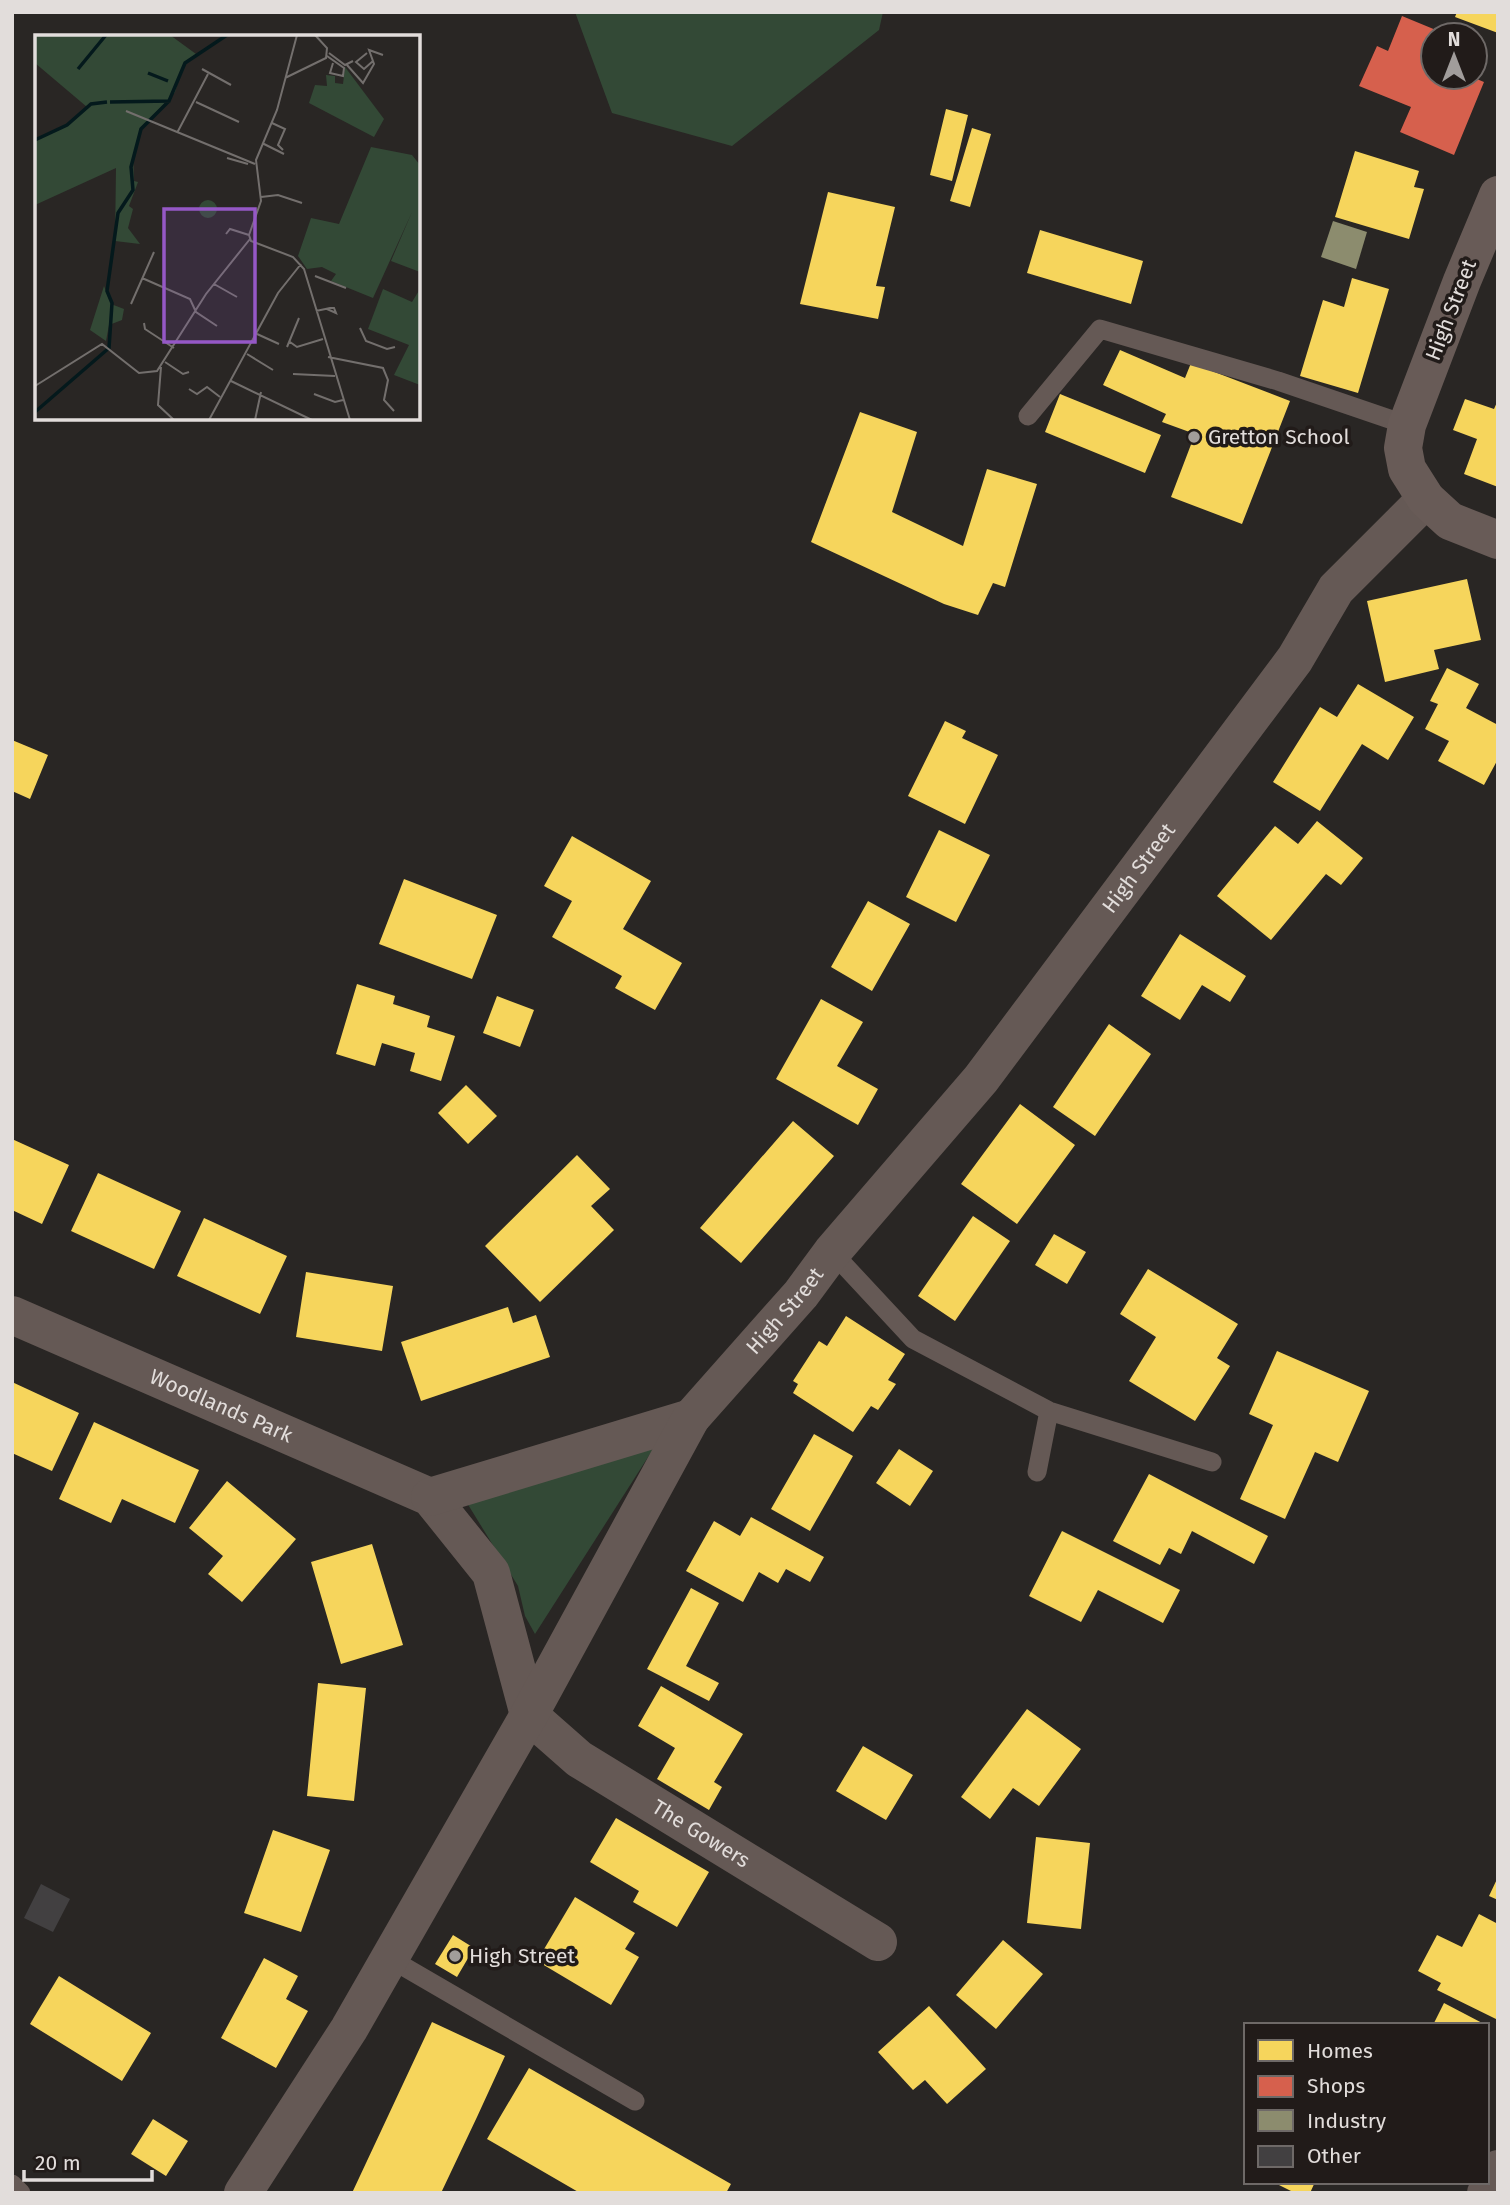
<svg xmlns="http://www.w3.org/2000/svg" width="1510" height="2205" font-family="'Fira Sans',sans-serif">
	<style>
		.green { fill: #334936 }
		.homes { fill: #f6d55c }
		.shops { fill: #d6604d }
		.industry { fill: #8c8c6e }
		.building { fill: #424041 }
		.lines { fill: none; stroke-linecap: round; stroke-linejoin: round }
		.lane { stroke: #655955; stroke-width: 19 }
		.street { stroke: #655955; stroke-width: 38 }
		.secondary { stroke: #685b57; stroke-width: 38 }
		.poi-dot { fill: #a19d9b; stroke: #211b19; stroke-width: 2.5 }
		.labels { text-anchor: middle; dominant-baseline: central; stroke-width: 7; stroke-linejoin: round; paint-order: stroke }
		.street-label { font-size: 21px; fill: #e2dddb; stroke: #211b19 }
		.poi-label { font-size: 21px; fill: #e2dddb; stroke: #211b19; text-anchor: start }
		.inset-river { fill: none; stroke: #04191c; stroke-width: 3.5 }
		.inset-road { fill: none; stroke: #736f6d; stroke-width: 2 }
		.view { fill: #9558c6; fill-opacity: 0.15; stroke: #9558c6; stroke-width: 3.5 }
		.inset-edge { fill: none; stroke: #e2dddb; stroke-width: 3.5 }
	</style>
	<rect width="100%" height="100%" fill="#292624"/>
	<path class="green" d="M575 12H883L879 30 732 146 612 113Z
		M657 1443 535 1634 525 1616 518 1586 464 1498Z"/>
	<path class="homes" d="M1457 12H1498V33L1455 17Z
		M946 109 968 115 952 181 930 175Z
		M972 128 991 134 970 207 950 201Z
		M1355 151 1419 171 1414 187 1424 189 1409 239 1335 217Z
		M828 192 895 207 876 286 885 287 878 319 800 304Z
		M1040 230 1143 261 1131 304 1027 273Z
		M1352 278 1389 289 1358 393 1300 376 1323 300 1344 307Z
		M1120 350 1185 378 1191 363 1290 401 1242 524 1171 497 1195 434 1162 422 1166 414 1103 385Z
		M1060 394 1161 435 1145 473 1045 432Z
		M1465 399 1494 409 1498 400V487L1464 474 1477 439 1453 430Z
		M860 412 917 432 892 512 963 546 987 469 1037 484 1005 587 993 583 978 615 944 604 811 542Z
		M1467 579 1481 640 1434 650 1439 669 1385 682 1367 601Z
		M1447 668 1479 684 1466 708 1498 725V759L1484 785 1438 761 1449 741 1425 729 1438 704 1430 701Z
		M1358 684 1414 717 1388 760 1362 744 1320 811 1273 782 1320 707 1337 717Z
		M945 721 966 731 962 738 998 755 965 824 908 796Z
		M12 740 48 755 30 799 12 791Z
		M1317 821 1363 858 1341 885 1326 874 1271 940 1217 896 1275 826 1298 844Z
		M939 830 990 855 956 922 906 897Z
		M572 836 651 881 623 929 682 963 655 1010 615 988 622 976 552 937 572 901 544 886Z
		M404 879 497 915 472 979 379 944Z
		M868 901 910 924 872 991 831 967Z
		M1180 934 1246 976 1230 1002 1202 985 1180 1020 1141 996Z
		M357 984 395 996 393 1004 430 1016 427 1027 455 1036 441 1081 410 1071 415 1053 382 1043 375 1066 336 1054Z
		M497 996 534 1010 520 1047 483 1033Z
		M821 999 863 1022 837 1066 878 1089 858 1125 776 1079Z
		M1109 1024 1151 1054 1095 1136 1053 1107Z
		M466 1085 497 1116 468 1144 438 1113Z
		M1020 1104 1075 1145 1017 1224 961 1184Z
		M793 1121 834 1156 741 1263 700 1228Z
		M12 1139 69 1165 42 1224 12 1210Z
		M577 1155 610 1189 591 1206 614 1230 540 1302 485 1246Z
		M98 1173 181 1211 154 1269 71 1231Z
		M973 1216 1010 1241 955 1321 918 1296Z
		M204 1218 287 1256 260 1314 177 1276Z
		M1054 1234 1086 1252 1067 1284 1035 1265Z
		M1148 1269 1238 1324 1217 1358 1230 1366 1195 1421 1129 1381 1156 1337 1120 1314Z
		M306 1272 393 1286 382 1351 296 1337Z
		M508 1307 513 1323 536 1315 550 1357 421 1401 401 1342Z
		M846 1316 905 1354 888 1380 896 1384 878 1410 871 1406 853 1432 793 1393 798 1384 793 1381 819 1341 827 1346Z
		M1277 1351 1369 1391 1338 1462 1315 1452 1285 1519 1240 1499 1273 1425 1249 1414Z
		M12 1382 79 1413 52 1471 12 1453Z
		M94 1422 199 1470 175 1523 122 1499 111 1523 59 1499Z
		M814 1434 853 1456 810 1531 771 1509Z
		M899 1449 933 1471 910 1506 876 1483Z
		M1149 1474 1268 1536 1254 1564 1192 1531 1181 1554 1169 1548 1160 1565 1113 1541Z
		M227 1481 296 1539 242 1602 208 1574 223 1556 189 1528Z
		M751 1517 824 1557 810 1582 786 1569 778 1583 759 1572 743 1602 686 1571 714 1521 740 1536Z
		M1062 1531 1180 1590 1163 1623 1098 1590 1081 1622 1029 1596Z
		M372 1544 403 1645 341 1664 311 1562Z
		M691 1588 719 1603 686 1666 719 1683 709 1701 647 1669Z
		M318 1683 366 1688 354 1801 307 1796Z
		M661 1686 743 1734 714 1782 722 1787 709 1810 657 1779 675 1748 638 1726Z
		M1027 1709 1081 1749 1039 1806 1013 1788 990 1819 961 1797Z
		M863 1746 913 1775 886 1820 836 1791Z
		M616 1818 709 1872 677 1927 633 1902 639 1891 590 1862Z
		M273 1830 330 1850 301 1932 244 1913Z
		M1036 1837 1090 1843 1081 1929 1027 1923Z
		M1498 1877V1900L1489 1896Z
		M575 1897 635 1933 625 1949 639 1957 611 2005 537 1961Z
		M1479 1914 1498 1924V2020L1437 1990 1441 1983 1418 1971 1437 1935 1462 1947Z
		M453 1935 474 1948 457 1977 435 1964Z
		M1003 1940 1043 1974 996 2029 956 1995Z
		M264 1958 298 1976 286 1999 308 2011 276 2068 221 2038Z
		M59 1976 151 2033 122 2081 30 2024Z
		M1444 2003 1486 2025H1433Z
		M929 2006 986 2069 947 2104 925 2080 913 2090 878 2052Z
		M432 2022 505 2056 477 2117 441 2193H352Z
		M529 2068 731 2184 726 2193H580L487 2139Z
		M153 2119 188 2141 166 2176 131 2154Z
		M1273 2182H1315L1310 2193H1295Z"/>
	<path class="shops" d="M1402 16 1448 35H1433V77H1472L1484 82 1454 155 1400 132 1411 107 1359 86 1377 46 1388 51Z"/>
	<path class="industry" d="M1333 221 1367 232 1356 269 1321 257Z"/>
	<path class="building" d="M41 1884 70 1899 53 1932 24 1918Z"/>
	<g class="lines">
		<path class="lane" d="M1028 416 1100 329 1278 381 1407 425
			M832 1252 913 1339 1049 1411 1212 1462
			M1037 1472 1049 1411
			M389 1958 635 2101
			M12 2184 21 2193"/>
		<g class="street">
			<path id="s1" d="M12 1315 430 1497 491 1573 529 1715 579 1759 878 1942"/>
			<path d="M430 1497 691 1418"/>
			<path id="s2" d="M243 2193 349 2029 529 1715 691 1418 801 1294 832 1252 981 1079 1295 659 1336 589 1426 499"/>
			<path d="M1486 2193 1498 2169"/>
		</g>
		<path class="secondary" d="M1498 195 1462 281 1407 425 1403 448 1407 469 1426 499 1450 521 1498 540"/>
	</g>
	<g class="poi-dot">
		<circle cx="1194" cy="437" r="7"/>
		<circle cx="455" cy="1956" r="7"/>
	</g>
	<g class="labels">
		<g class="street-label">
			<text transform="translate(1451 310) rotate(-69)">High Street</text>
			<text stroke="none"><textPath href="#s2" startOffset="1605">High Street</textPath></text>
			<text stroke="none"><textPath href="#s2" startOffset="1038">High Street</textPath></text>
			<text stroke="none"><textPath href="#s1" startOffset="228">Woodlands Park</textPath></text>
			<text stroke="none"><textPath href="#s1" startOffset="910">The Gowers</textPath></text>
		</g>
		<g class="poi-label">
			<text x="1208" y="437">Gretton School</text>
			<text x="469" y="1956">High Street</text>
		</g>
	</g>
	<g transform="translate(35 35)">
		<rect width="385" height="385" fill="#292624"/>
		<path d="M0 0H135L161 19 149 28 140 57 106 94 98 121 99 146 103 147 94 171 98 174 93 193 105 209 80 206 81 133 0 170V105L32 91 52 72 0 28ZM310 32 349 84 339 102 274 68 280 50 292 51 291 40 300 41V48L308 49ZM336 112 377 120 385 130V237L356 226 377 177 338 263 296 246 301 239 287 232 272 234 263 221 276 183 304 189ZM164 174a9 9 0 1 1 18 0a9 9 0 1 1-18 0ZM69 251 76 269 89 274 87 285 74 290 71 306 55 295ZM348 254 377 267 385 254V350L359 340 374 310 333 294Z" fill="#334936"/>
		<path class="inset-river" d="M43 34 71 0M113 38 133 46M75 67 134 66 150 28 192 0M0 105 32 90 56 69 72 67M0 377 74 313 77 268 72 256 83 178 98 155 96 132 106 94 134 66"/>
		<path class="inset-road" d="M294 18 310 30 318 26M332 18 321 27 329 34 338 26M292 21 309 33 308 41 295 38 298 28M312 30 328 48 339 29 334 15 348 20M167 34 196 50M250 43 291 23 292 13 280 0M161 67 204 87M91 76 220 129M237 88 250 94 243 110 248 115M142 98 173 39M227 108 249 119M192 123 213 129M226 162 243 160 267 168M191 199 195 194 214 200M214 200 216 206 258 222 269 234 315 385M214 200 226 166 221 125 242 75 262 0M280 241 311 253M107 243 155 264 161 277 182 291M179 249 202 262M96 269 119 217M281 276 295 273H299L301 278 292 274M109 288 110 294 139 313M325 293 331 306 352 314 360 312M222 299 244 309M255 307 262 312 288 304M252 312 264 283M212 319 238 335M293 322 348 333 353 345 349 365 359 376M130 327 148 339 154 337M126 332 123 370 139 385M258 339 300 341M196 346 277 385M0 351 67 309 104 338 122 336 171 259 215 204M154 354 162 359 172 352 185 362M279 359 300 367 308 365M174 385 243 258 266 229M220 385 226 357"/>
		<path class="view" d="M129 174H220V307H129Z"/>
		<rect width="385" height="385" class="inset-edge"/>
	</g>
	<rect width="1510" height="2205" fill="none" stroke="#e2dddb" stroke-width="28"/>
	<rect x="1244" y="2023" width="245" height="161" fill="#211b19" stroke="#6e6967" stroke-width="2"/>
	<rect x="1258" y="2040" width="35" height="21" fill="#f6d55c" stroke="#6e6967" stroke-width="2"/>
	<text x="1307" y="2058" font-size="21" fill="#e2dddb">Homes</text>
	<rect x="1258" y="2076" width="35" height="21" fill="#d6604d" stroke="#6e6967" stroke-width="2"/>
	<text x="1307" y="2093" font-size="21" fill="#e2dddb">Shops</text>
	<rect x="1258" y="2110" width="35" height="21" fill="#8c8c6e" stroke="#6e6967" stroke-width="2"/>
	<text x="1307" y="2128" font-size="21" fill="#e2dddb">Industry</text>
	<rect x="1258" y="2146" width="35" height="21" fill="#424041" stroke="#6e6967" stroke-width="2"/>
	<text x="1307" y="2163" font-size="21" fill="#e2dddb">Other</text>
	<g transform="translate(1454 56)"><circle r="33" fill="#211b19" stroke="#6e6967" stroke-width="2"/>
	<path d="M0-5L12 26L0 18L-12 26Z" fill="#a19d9b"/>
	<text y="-10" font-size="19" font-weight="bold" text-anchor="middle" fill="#e2dddb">N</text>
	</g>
	<path d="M24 2170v10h128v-10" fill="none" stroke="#e2dddb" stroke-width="3.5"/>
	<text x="35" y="2170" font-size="21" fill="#e2dddb" stroke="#211b19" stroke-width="5" paint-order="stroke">20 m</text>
</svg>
